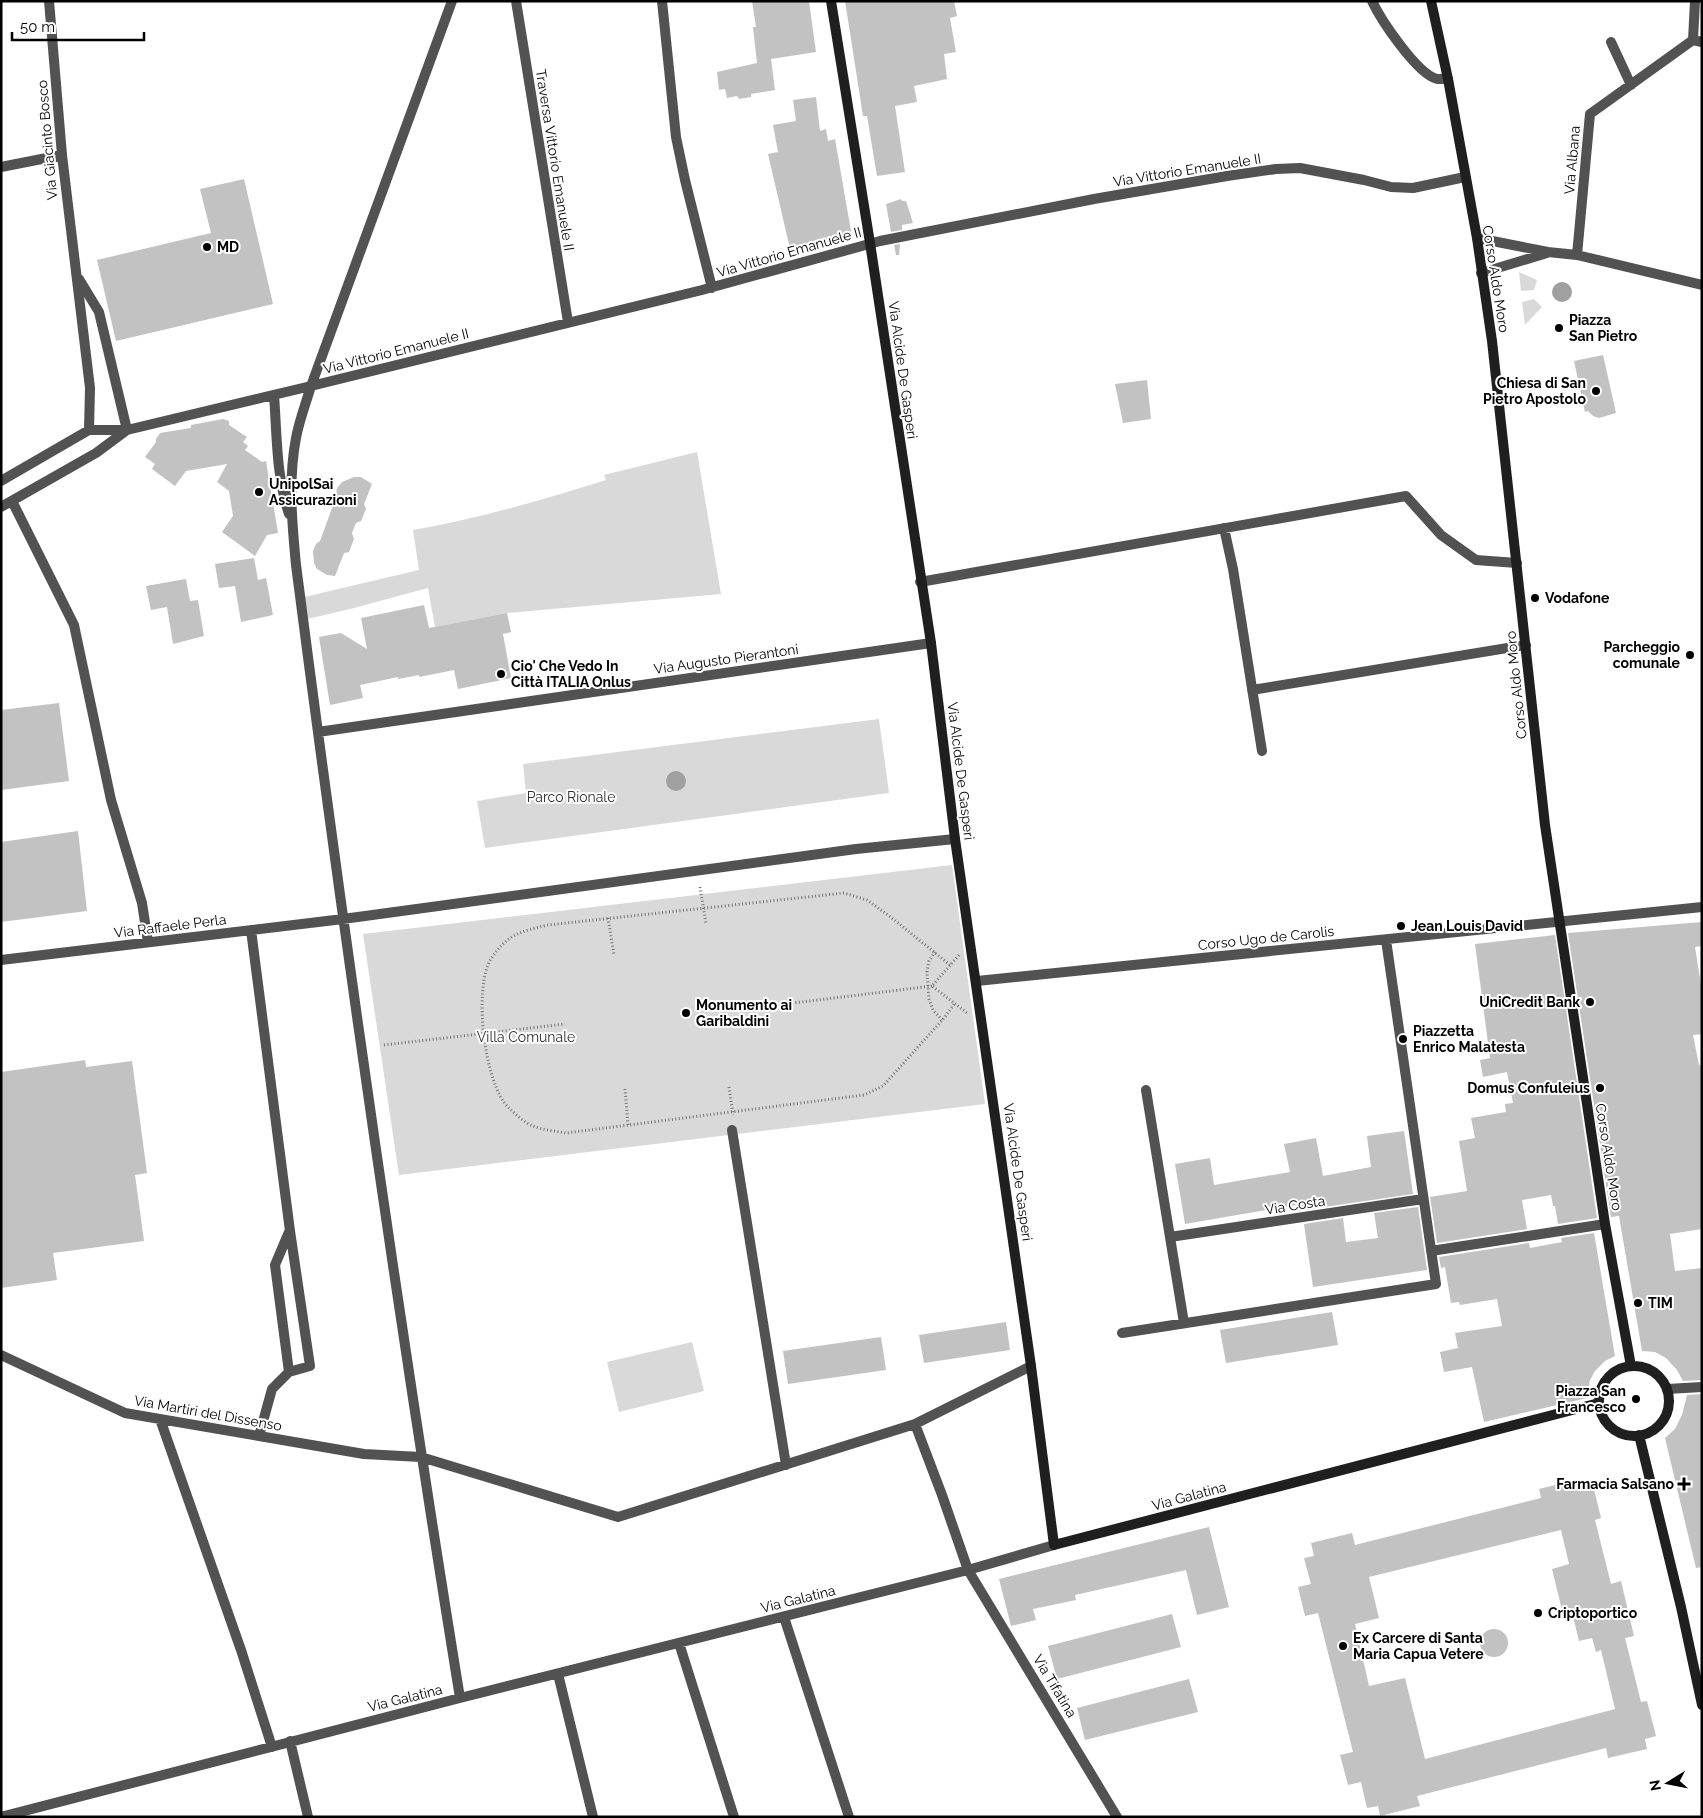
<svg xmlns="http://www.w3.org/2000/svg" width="1703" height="1818" font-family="Raleway,sans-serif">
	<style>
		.green { fill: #d9d9d9 }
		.water { fill: #a0a0a0 }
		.building { fill: #c2c2c2; fill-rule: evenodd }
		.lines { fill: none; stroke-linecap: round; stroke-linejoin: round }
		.path { stroke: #747474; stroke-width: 3; stroke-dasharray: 1 2.5; stroke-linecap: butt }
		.minor { stroke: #525252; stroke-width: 10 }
		.secondary { stroke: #1f1f1f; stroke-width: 10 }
		.poi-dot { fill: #000; stroke: #fff; stroke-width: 2 }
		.labels { text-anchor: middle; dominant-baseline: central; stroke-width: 4; stroke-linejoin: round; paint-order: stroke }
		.street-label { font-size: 14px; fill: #000; stroke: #fff }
		.poi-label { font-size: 14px; font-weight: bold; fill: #000; stroke: #fff; text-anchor: start }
		.park-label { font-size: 14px; fill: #303030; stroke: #fff }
	</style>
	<rect width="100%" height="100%" fill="#fff"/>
	<path class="green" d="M1519 272 1537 280 1534 290 1521 291Z
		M1534 299 1542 307 1525 325 1522 302Z
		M697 452 721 594 507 613 435 627 428 588 354 608 303 620 300 598 419 570 413 530C478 519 542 500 606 480L604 475Z
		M879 719 889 793 485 848 477 801 526 793 523 764Z
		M952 865 985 1104 399 1175 363 934Z
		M692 1342 704 1391 619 1412 607 1362Z"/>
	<path class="water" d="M1552 292a10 10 0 1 1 20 0a10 10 0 1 1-20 0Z
		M666 781a10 10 0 1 1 20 0a10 10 0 1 1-20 0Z"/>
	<path class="building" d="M752 1H809L816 52 771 59 775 90 751 94V97L739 99 737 96 727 98 725 89 719 90 717 72 757 63 753 27H756Z
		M845 1H954L957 16 950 18 956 52 944 54 947 79 914 86 917 102 895 106 905 172 877 176 867 116H863Z
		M816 97 820 131 826 129 828 141 835 139 852 237 791 253 768 154 778 152 773 125 796 121 793 100Z
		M244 179 273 304 116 341 97 260 211 233 200 189Z
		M901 199 902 201H906L913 223 902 225V230L891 232 886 204Z
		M900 244 899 255H896L894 245Z
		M1603 355 1616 413 1599 418 1593 416 1588 411 1585 412 1574 361Z
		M1147 380 1151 419 1123 423 1115 384Z
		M223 419 229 421V425L247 437 243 442 248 446 245 450 262 462 266 461 278 533 267 535 255 556 222 532 233 516 229 491 217 482 227 464 186 471 175 486 152 469 155 464 145 457 156 442V439L160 433 191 428V425Z
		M354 477H361L372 484 364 504 366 509 361 521 356 523 352 533 354 539 349 552 344 553 335 576 327 575 317 569 314 563 313 551 316 544 320 541 335 500 337 488 342 482Z
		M254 558 258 580 266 578 273 615 241 622 235 586 219 588 215 564Z
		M186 579 190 601 198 600 204 636 173 644 167 607 151 610 146 586Z
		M424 605 429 628 507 613 511 632 503 634 511 678 458 689 454 670 419 677V675L398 679V677L360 685 363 698 330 705 319 637 341 633 367 649 361 618Z
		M59 703 69 781 1 790V710Z
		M78 831 87 911 1 922V842Z
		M1702 922V946L1695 947 1702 991V1034L1693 1035 1699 1065H1702V1229L1670 1234 1675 1271 1702 1268V1380L1683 1381 1677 1370 1666 1358 1655 1352 1642 1351 1619 1216 1611 1217 1568 933Z
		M1555 935 1597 1218 1558 1224 1555 1206H1553L1551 1195 1522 1200 1527 1229 1437 1243 1430 1197 1467 1191 1459 1141 1475 1138 1471 1118 1506 1112 1505 1104 1513 1103 1507 1072 1483 1077 1480 1060 1490 1058 1475 944Z
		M85 1060 86 1067 132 1061 147 1173 135 1175 144 1241 53 1253 57 1280 1 1288V1072Z
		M1404 1131 1413 1194 1297 1211 1296 1205 1185 1224 1175 1164 1210 1158 1214 1185 1290 1172 1284 1144 1316 1138 1323 1176 1371 1167 1367 1136Z
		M1418 1207 1427 1270 1313 1287 1304 1224 1343 1218 1346 1242 1378 1238 1374 1213Z
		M1594 1233 1615 1356 1605 1361 1595 1371 1590 1380 1587 1398 1484 1422 1472 1367 1444 1372 1440 1352 1458 1348 1455 1333 1502 1326 1497 1299 1460 1305 1459 1302 1451 1303 1445 1267 1441 1268 1439 1257 1529 1243 1530 1248 1562 1242 1561 1238Z
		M1332 1312 1338 1345 1226 1363 1220 1330Z
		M1006 1322 1010 1350 924 1363 919 1335Z
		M881 1337 886 1370 788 1384 783 1351Z
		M1702 1394V1567L1696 1568 1665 1438 1675 1429 1682 1415 1687 1395Z
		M1579 1479 1581 1488 1593 1485 1601 1518 1595 1520 1611 1584 1621 1581 1634 1636 1625 1638 1641 1702 1647 1701 1656 1736 1645 1739 1647 1749 1608 1758 1606 1748 1417 1796 1420 1806 1380 1816 1378 1806 1367 1808 1361 1782 1348 1785 1340 1755 1353 1752 1318 1613 1305 1616 1298 1587 1311 1584 1304 1558 1314 1556 1311 1543 1352 1533 1355 1545 1541 1498 1539 1489ZM1561 1530 1569 1564 1552 1569 1562 1610 1571 1608 1579 1641 1592 1638 1596 1652 1601 1650 1615 1709 1425 1759 1405 1678 1369 1686 1355 1624 1379 1618 1369 1577Z
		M1209 1527 1229 1607 1197 1615 1186 1570 1075 1595 1076 1600 1033 1609 1036 1620 1011 1626 999 1579Z
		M1172 1614 1181 1647 1057 1679 1048 1646Z
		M1480 1643a14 14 0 1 1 28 0a14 14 0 1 1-28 0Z
		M1189 1679 1198 1712 1085 1740 1077 1708Z"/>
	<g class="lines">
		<path class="path" d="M700 887 706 924
			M608 918 614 955
			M935 952 929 961 927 972 929 999 933 1010 942 1020
			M959 955 932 986 967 1013
			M950 965 892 918 867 900 844 893 548 925C522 931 507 934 491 959 473 987 484 1085 509 1108 515 1114 525 1123 533 1126 543 1130 555 1131 566 1133L864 1095 883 1086 945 1017 955 1003
			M785 1004 932 986
			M384 1045 565 1024
			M729 1087 733 1115
			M625 1089 628 1125"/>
		<path class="minor" d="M49 1 62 155 90 388 89 430
			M452 1 311 386C306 403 299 421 296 438 288 480 292 523 296 565 345 944 399 1321 460 1698
			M516 1 568 322
			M662 1 676 137 685 180 712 288
			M1372 1C1381 20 1417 74 1437 79 1440 79 1445 79 1448 79
			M1693 40 1695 1
			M1611 42 1631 85
			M1 167 62 155
			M1477 238 1548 252 1577 255 1702 285
			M1577 255 1590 114 1693 40 1702 42
			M1481 273 1547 253
			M274 395C277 434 276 476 289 514
			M1 481 89 430H127L311 386 702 290 880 241 1094 199 1227 176 1276 169 1300 168 1364 180 1391 187 1413 188 1465 177
			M12 501 74 625 111 800 142 903 148 942
			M1 507 96 453 127 430 99 312 79 279
			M1224 528 1233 569 1262 751
			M920 582 1406 496 1441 535 1476 560 1517 563
			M1252 690 1526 645
			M318 732 931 643
			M251 930 290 1231 310 1366 289 1372 272 1389 259 1436
			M1 960 343 919 856 849 955 839
			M977 981 1702 907
			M1146 1090 1184 1323
			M732 1130 786 1465
			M1170 1237 1423 1199
			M1431 1251 1605 1224
			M1122 1333 1436 1284 1386 940
			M1 1355 125 1413 364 1454 421 1457 618 1517 915 1424 1031 1366
			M289 1372 275 1265 289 1232
			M1667 1389 1702 1387
			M160 1419 241 1650 272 1747
			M915 1424 942 1495 968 1570 1117 1817
			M784 1617 849 1817
			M679 1643 734 1817
			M558 1674 593 1817
			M290 1741 308 1817
			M1 1817 460 1698 968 1570 1054 1545"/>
		<path class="secondary" d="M831 1 870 243 931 643 955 839 1031 1366 1054 1545 1599 1403
			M1431 1 1448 79 1477 238 1492 341 1545 825 1605 1224 1631 1366
			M1599 1401a35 35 0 1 1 70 0a35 35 0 1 1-70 0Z
			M1639 1435 1681 1607 1702 1705"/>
	</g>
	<g class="poi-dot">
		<circle cx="207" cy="247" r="5"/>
		<circle cx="1559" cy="328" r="5"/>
		<circle cx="1596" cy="391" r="5"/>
		<circle cx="259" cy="492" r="5"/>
		<circle cx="1535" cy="598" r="5"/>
		<circle cx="1690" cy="655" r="5"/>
		<circle cx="501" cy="674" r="5"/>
		<circle cx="1401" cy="926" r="5"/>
		<circle cx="1590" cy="1002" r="5"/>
		<circle cx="686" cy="1013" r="5"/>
		<circle cx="1403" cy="1039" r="5"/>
		<circle cx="1600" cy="1088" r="5"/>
		<circle cx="1638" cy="1303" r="5"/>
		<circle cx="1636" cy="1399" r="5"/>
		<path d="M1681.5 1476.5h5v5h5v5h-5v5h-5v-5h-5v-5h5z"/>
		<circle cx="1538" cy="1613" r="5"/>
		<circle cx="1343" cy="1646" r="5"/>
	</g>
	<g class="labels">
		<g class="street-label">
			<text transform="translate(47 140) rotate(-95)">Via Giacinto Bosco</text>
			<text transform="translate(555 160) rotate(81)">Traversa Vittorio Emanuele II</text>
			<text transform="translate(1572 160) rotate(-85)">Via Albana</text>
			<text transform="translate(1187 170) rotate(-9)">Via Vittorio Emanuele II</text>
			<text transform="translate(789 252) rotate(-16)">Via Vittorio Emanuele II</text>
			<text transform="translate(1496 279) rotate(81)">Corso Aldo Moro</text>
			<text transform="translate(396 351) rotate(-14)">Via Vittorio Emanuele II</text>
			<text transform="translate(903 370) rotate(82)">Via Alcide De Gasperi</text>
			<text transform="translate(726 659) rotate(-8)">Via Augusto Pierantoni</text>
			<text transform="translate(1516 685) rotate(-96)">Corso Aldo Moro</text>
			<text transform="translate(961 771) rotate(83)">Via Alcide De Gasperi</text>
			<text transform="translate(170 926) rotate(-7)">Via Raffaele Perla</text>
			<text transform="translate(1266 938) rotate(-6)">Corso Ugo de Carolis</text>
			<text transform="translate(1609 1157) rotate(81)">Corso Aldo Moro</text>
			<text transform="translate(1018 1172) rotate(82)">Via Alcide De Gasperi</text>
			<text transform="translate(1295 1205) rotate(-9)">Via Costa</text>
			<text transform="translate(208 1413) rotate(10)">Via Martiri del Dissenso</text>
			<text transform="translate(1189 1496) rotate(-15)">Via Galatina</text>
			<text transform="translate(798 1599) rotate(-14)">Via Galatina</text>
			<text transform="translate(1055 1686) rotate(59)">Via Tifatina</text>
			<text transform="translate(405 1698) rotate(-14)">Via Galatina</text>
		</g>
		<g class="poi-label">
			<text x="217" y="247">MD</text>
			<text x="1569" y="320">Piazza<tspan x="1569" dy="16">San Pietro</tspan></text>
			<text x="1586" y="383" text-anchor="end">Chiesa di San<tspan x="1586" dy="16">Pietro Apostolo</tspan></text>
			<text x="269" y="484">UnipolSai<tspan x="269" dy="16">Assicurazioni</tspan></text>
			<text x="1545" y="598">Vodafone</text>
			<text x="1680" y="647" text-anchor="end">Parcheggio<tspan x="1680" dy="16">comunale</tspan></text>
			<text x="511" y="666">Cio' Che Vedo In<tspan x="511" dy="16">Città ITALIA Onlus</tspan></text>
			<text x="1411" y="926">Jean Louis David</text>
			<text x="1580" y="1002" text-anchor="end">UniCredit Bank</text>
			<text x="696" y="1005">Monumento ai<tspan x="696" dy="16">Garibaldini</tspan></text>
			<text x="1413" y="1031">Piazzetta<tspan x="1413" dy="16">Enrico Malatesta</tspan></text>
			<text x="1590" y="1088" text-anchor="end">Domus Confuleius</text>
			<text x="1648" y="1303">TIM</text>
			<text x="1626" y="1391" text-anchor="end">Piazza San<tspan x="1626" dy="16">Francesco</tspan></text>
			<text x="1674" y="1484" text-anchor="end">Farmacia Salsano</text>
			<text x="1548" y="1613">Criptoportico</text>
			<text x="1353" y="1638">Ex Carcere di Santa<tspan x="1353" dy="16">Maria Capua Vetere</tspan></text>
		</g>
		<g class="park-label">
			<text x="571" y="797">Parco Rionale</text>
			<text x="526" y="1037">Villa Comunale</text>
		</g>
	</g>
	<rect width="1703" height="1818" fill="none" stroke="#000000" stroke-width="5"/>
	<g transform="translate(1668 1783) rotate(260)" stroke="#ffffff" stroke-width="4" paint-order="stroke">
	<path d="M0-4L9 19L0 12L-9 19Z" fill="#000000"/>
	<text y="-8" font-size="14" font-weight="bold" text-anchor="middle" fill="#000000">N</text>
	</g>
	<path d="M12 32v8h132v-8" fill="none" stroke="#000000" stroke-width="2.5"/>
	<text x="20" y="32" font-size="15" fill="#000000" stroke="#ffffff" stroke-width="4" paint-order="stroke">50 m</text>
</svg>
